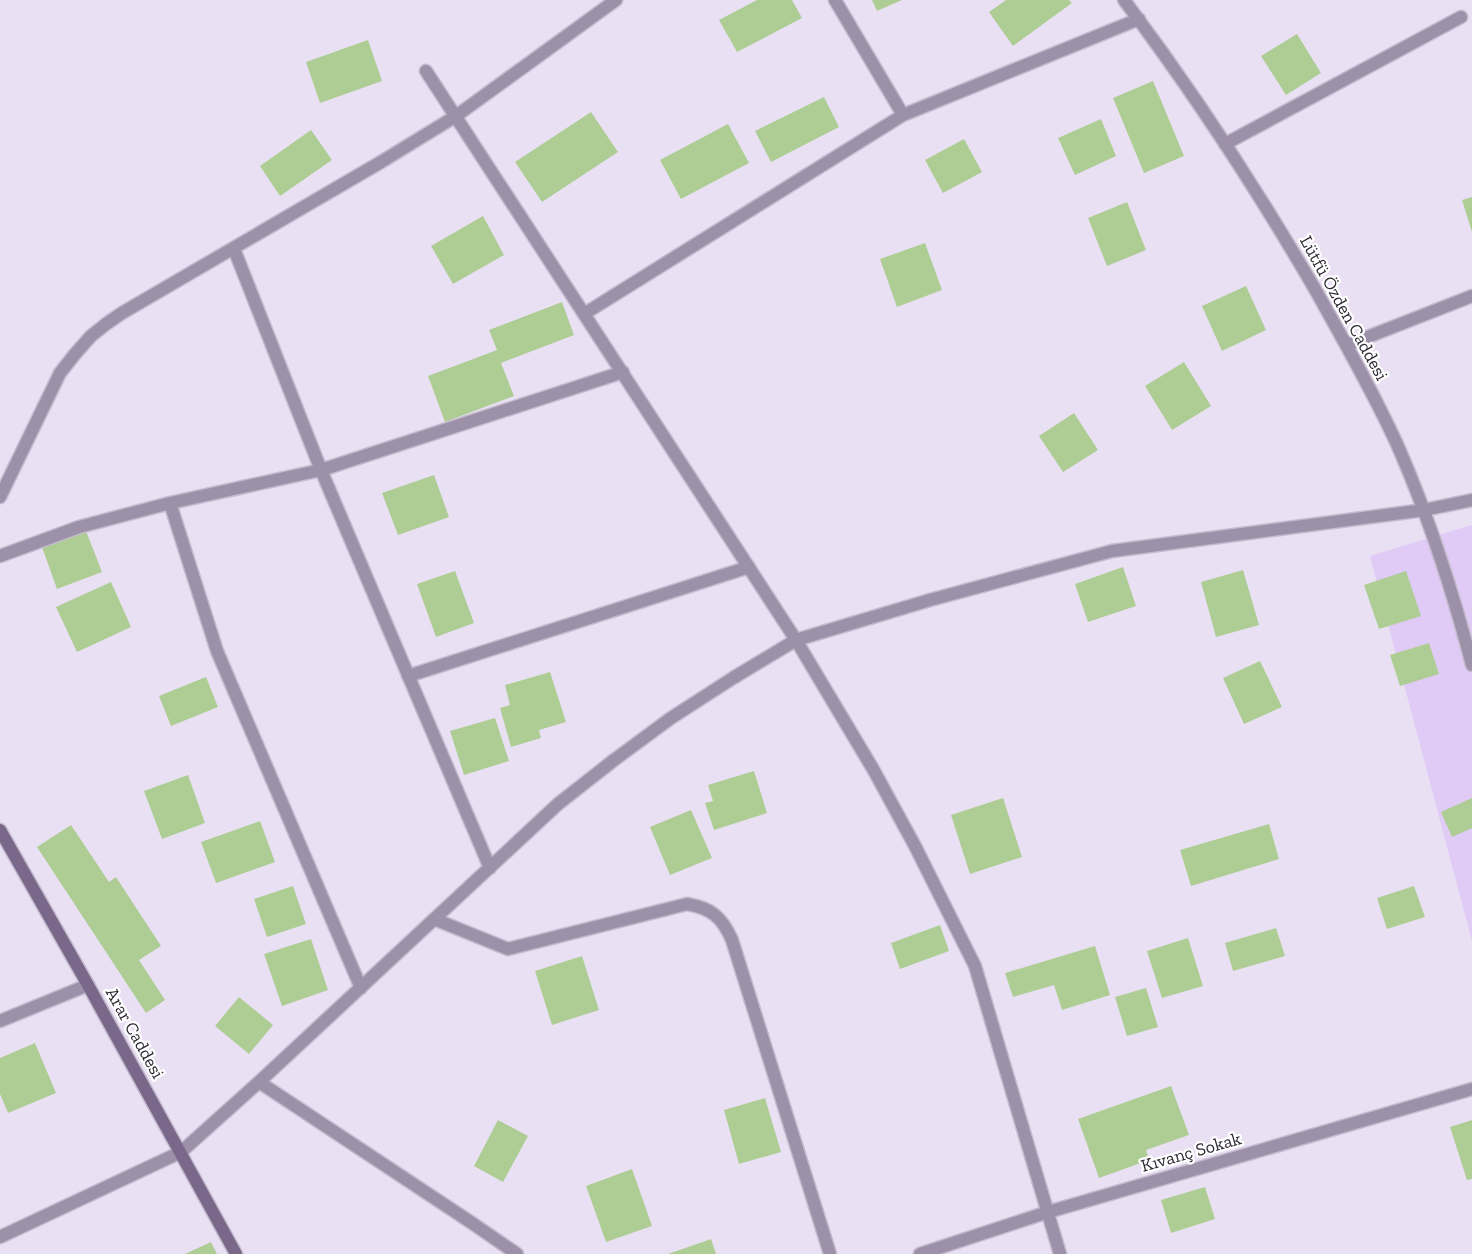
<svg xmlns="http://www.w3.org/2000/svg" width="1472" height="1254" font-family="'Zilla Slab',serif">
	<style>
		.green { fill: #e0caf6 }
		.building { fill: #aecd94 }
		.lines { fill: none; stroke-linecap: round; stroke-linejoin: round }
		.lane-casing { stroke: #c4bbcd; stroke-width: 15 }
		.street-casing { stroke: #c4bbcd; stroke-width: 15 }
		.secondary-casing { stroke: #c4bbcd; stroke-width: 15 }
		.lane { stroke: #9d90a9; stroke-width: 12 }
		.street { stroke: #9d90a9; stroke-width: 12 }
		.secondary { stroke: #7a688b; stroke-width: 12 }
		.labels { text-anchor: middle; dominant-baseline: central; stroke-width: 4.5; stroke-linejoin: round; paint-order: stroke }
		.street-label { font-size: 18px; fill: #2c2930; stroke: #fff }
	</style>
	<rect width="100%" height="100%" fill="#eae0f4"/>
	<path class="green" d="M1472 525V941L1370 556Z"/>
	<path class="building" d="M757 0H792L802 18 737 52 719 20Z
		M872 0H902L877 11Z
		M1006 0H1069L1072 3 1013 46 989 12Z
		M1297 34 1321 73 1286 95 1261 56Z
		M368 40 382 81 320 103 306 62Z
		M1153 81 1184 156 1144 173 1113 98Z
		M824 97 839 127 771 162 755 131Z
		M591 112 618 152 542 202 515 162Z
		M1101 119 1116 156 1075 175 1058 138Z
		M728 124 749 163 681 199 660 160Z
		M311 130 332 160 280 196 260 166Z
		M964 139 982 172 943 193 925 160Z
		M1472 197V232L1462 200Z
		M1127 202 1146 250 1107 266 1088 218Z
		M483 216 504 255 453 284 431 246Z
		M925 243 942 290 897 307 880 259Z
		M1246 286 1266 330 1222 351 1202 306Z
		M562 302 574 335 501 363 514 396 445 422 428 376 497 350 489 330Z
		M1184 362 1211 406 1172 430 1145 386Z
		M1074 413 1098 450 1063 472 1039 436Z
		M434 475 449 517 398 535 382 493Z
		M86 531 102 572 57 589 42 547Z
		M1123 567 1136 606 1088 622 1075 584Z
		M1243 570 1259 625 1216 637 1201 582Z
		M455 571 474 623 436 637 417 584Z
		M1406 571 1421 616 1379 629 1364 585Z
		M111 582 131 627 77 652 56 607Z
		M1429 643 1439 674 1400 686 1390 655Z
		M1260 661 1282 707 1244 724 1223 678Z
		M550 672 566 722 539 730 541 738 511 747 500 708 510 705 505 685Z
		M206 677 218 707 171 726 159 696Z
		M495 718 509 761 464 775 450 731Z
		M754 771 767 813 714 830 705 803 713 801 708 785Z
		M188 775 205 823 162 839 144 791Z
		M1003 798 1022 857 970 874 951 815Z
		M1472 798V828L1452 837 1441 812Z
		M691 810 712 858 670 875 650 827Z
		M260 821 275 862 216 883 201 842Z
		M1269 824 1279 859 1191 886 1180 850Z
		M71 825 109 882 116 877 161 946 139 960 165 1000 146 1013 37 847Z
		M293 886 306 924 267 937 254 899Z
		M1414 886 1425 917 1387 929 1377 898Z
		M940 925 949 951 900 969 891 943Z
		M1276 928 1285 956 1233 971 1225 943Z
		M1188 938 1203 986 1162 998 1147 951Z
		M311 939 328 990 282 1006 264 954Z
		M1095 946 1110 995 1062 1010 1054 985 1013 997 1005 973Z
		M582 956 599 1010 552 1025 535 971Z
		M1146 988 1158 1027 1127 1036 1115 997Z
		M239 997 273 1025 249 1054 215 1026Z
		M35 1043 56 1093 8 1113 0 1094V1058Z
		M1171 1086 1189 1135 1146 1150 1149 1160 1099 1178 1078 1119Z
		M765 1098 781 1152 739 1164 724 1110Z
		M498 1120 528 1136 503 1182 474 1166Z
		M1472 1120V1179L1467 1180 1450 1127Z
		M632 1169 652 1226 606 1242 586 1186Z
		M1205 1187 1215 1219 1171 1233 1161 1200Z
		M711 1239 716 1254H668Z
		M211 1242 217 1254H185Z"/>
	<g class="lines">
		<g class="lane-casing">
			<path id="lane" d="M1225 144 1461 17"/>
		</g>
		<g class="street-casing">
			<path id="street" d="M835 0 903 115
				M1124 0C1194 93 1258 191 1316 291 1344 341 1372 390 1396 442 1428 514 1452 589 1472 665
				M426 71 796 640 873 769 915 846 975 966 1060 1254
				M234 249 321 470 490 868
				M584 314 903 115 1139 19
				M1347 345 1472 296
				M0 497 60 373 75 354 91 336 106 324 122 313 381 162 456 116 616 0
				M170 503 217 651 361 988
				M0 556 79 527 170 503 321 470 623 372
				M408 676 749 567
				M434 919 508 949 687 904C711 908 722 917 732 940L830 1254
				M0 1021 88 985
				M259 1082 472 1223 517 1254
				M0 1237 181 1152 259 1082 558 804 614 760 671 718 733 678 796 640 930 600 1112 551 1424 510 1472 500
				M920 1254 1048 1212 1472 1089"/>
		</g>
		<g class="secondary-casing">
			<path id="secondary" d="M0 830 88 985 236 1254"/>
		</g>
		<use href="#lane" class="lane"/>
		<use href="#street" class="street"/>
		<use href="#secondary" class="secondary"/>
	</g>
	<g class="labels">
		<g class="street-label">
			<text transform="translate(1344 308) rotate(61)">Lütfü Özden Caddesi</text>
			<text transform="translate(135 1033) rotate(61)">Arar Caddesi</text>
			<text transform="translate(1191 1152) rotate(-16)">Kıvanç Sokak</text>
		</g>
	</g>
</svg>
